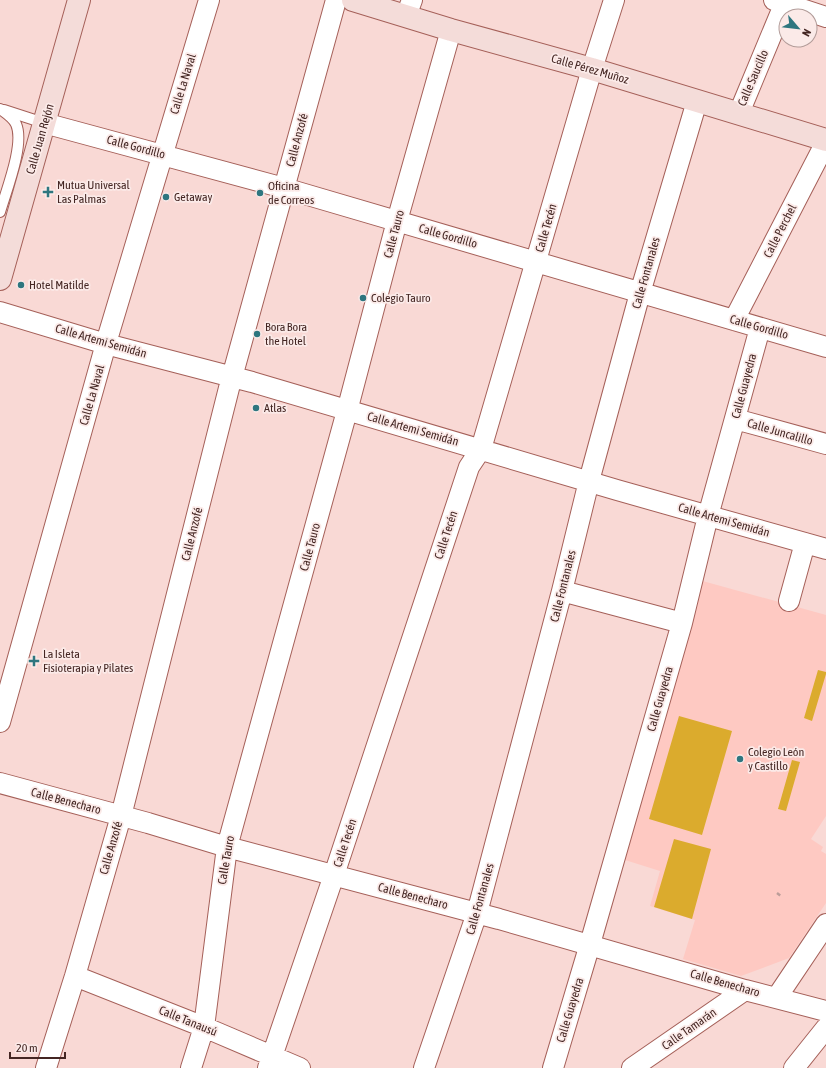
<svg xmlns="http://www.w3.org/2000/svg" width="826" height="1068" font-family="'Asap Condensed',sans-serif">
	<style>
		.built { fill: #fec9c2 }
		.green { fill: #dbab2d }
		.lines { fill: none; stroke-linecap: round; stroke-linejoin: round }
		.lane-casing { stroke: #a56059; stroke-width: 12 }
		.street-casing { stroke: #a56059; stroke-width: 22 }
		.secondary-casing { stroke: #a56059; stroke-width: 24 }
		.path { stroke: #bc9d99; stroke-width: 2.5; stroke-dasharray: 4 2; stroke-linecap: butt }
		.lane { stroke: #fff; stroke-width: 10 }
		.street { stroke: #fff; stroke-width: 20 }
		.secondary { stroke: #f4dcd9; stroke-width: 22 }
		.poi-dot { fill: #2e767f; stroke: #fbeae8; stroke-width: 1.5 }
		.labels { text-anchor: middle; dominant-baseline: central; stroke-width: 3.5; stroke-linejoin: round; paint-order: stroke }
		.street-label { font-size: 12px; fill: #442623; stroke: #fbeae8 }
		.poi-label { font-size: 12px; fill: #442623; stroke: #fbeae8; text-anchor: start }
	</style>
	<rect width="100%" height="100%" fill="#f9d9d5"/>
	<path class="built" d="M699 580 826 615V816L811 839 823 847 821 851 826 854V903L789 958 741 976 683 959 695 920 650 906 660 871 625 860 698 604 693 603Z"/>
	<path class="green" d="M818 670 826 672V674L812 721 804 718Z
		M679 716 732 731 702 835 649 819Z
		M792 760 800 762 786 811 778 809Z
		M674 839 711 849 692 919 654 907Z"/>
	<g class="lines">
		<g class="lane-casing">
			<path id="lane" d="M0 109C6 113 13 118 16 124 25 144 6 191 0 212
				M4 110 44 123"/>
		</g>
		<g class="street-casing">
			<path id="street" d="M774 0 826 17
				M406 16 412 0
				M739 113 786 0
				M44 123 284 188 826 347
				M0 312 106 344 252 382 617 490 826 549
				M734 320 826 142
				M735 419 826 444
				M562 591 682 623
				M789 601 805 543
				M0 722 109 333 209 0
				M0 783 148 823 227 847 499 919 745 990 826 1011
				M75 976 204 1027 300 1068
				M777 997 826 924
				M46 1068 75 976 121 816 229 388 336 0
				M191 1068 204 1027 227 847 347 411 397 221 451 30
				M268 1068 334 875 469 467 481 449 592 69 614 0
				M424 1068 477 913 562 591 589 481 640 293 697 101
				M553 1068 590 944 682 623 708 516 760 328
				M632 1068 745 990
				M794 1068 826 1028"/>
		</g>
		<g class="secondary-casing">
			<path id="secondary" d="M353 0 451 30 592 69 826 140
				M0 279 79 0"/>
		</g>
		<path class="path" d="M777 893 781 896"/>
		<use href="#lane" class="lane"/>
		<use href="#street" class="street"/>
		<use href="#secondary" class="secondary"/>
	</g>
	<g class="poi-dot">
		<path d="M46 186h4v4h4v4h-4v4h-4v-4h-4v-4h4z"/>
		<circle cx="260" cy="193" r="4"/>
		<circle cx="166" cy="197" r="4"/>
		<circle cx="21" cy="285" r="4"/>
		<circle cx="363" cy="298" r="4"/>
		<circle cx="257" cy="334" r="4"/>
		<circle cx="256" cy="408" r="4"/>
		<path d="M32 655h4v4h4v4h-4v4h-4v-4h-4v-4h4z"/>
		<circle cx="740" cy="759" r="4"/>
	</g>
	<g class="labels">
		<g class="street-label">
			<text transform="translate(590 69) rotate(16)">Calle Pérez Muñoz</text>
			<text transform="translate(753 78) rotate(-67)">Calle Saucillo</text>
			<text transform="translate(183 84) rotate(-73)">Calle La Naval</text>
			<text transform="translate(40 139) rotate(-74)">Calle Juan Rejón</text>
			<text transform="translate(297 140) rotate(-75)">Calle Anzofé</text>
			<text transform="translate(136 147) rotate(15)">Calle Gordillo</text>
			<text transform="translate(546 228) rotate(-74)">Calle Tecén</text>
			<text transform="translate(780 231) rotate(-63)">Calle Perchel</text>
			<text transform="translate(394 234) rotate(-75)">Calle Tauro</text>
			<text transform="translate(448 236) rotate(16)">Calle Gordillo</text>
			<text transform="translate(646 273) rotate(-74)">Calle Fontanales</text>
			<text transform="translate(759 327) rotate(16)">Calle Gordillo</text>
			<text transform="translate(101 341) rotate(16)">Calle Artemi Semidán</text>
			<text transform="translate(744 386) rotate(-75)">Calle Guayedra</text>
			<text transform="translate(92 395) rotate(-74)">Calle La Naval</text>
			<text transform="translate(413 429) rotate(16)">Calle Artemi Semidán</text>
			<text transform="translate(780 432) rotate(16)">Calle Juncalillo</text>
			<text transform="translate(724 520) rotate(16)">Calle Artemi Semidán</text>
			<text transform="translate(192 534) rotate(-76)">Calle Anzofé</text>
			<text transform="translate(446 535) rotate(-72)">Calle Tecén</text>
			<text transform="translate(310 547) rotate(-75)">Calle Tauro</text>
			<text transform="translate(563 586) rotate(-76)">Calle Fontanales</text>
			<text transform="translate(660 699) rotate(-74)">Calle Guayedra</text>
			<text transform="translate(66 801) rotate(15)">Calle Benecharo</text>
			<text transform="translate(345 843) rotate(-72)">Calle Tecén</text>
			<text transform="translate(111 848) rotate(-74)">Calle Anzofé</text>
			<text transform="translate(226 860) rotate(-80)">Calle Tauro</text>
			<text transform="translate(413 896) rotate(15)">Calle Benecharo</text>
			<text transform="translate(480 899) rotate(-74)">Calle Fontanales</text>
			<text transform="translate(725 983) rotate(16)">Calle Benecharo</text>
			<text transform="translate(570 1010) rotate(-73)">Calle Guayedra</text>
			<text transform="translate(188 1021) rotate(22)">Calle Tanausú</text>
			<text transform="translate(689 1029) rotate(-35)">Calle Tamarán</text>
		</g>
		<g class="poi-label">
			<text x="57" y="185">Mutua Universal<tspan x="57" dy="14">Las Palmas</tspan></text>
			<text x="268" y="186">Oficina<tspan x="268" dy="14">de Correos</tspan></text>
			<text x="174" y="197">Getaway</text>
			<text x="29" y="285">Hotel Matilde</text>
			<text x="371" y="298">Colegio Tauro</text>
			<text x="265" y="327">Bora Bora<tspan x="265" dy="14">the Hotel</tspan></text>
			<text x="264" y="408">Atlas</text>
			<text x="43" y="654">La Isleta<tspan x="43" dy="14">Fisioterapia y Pilates</tspan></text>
			<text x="748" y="752">Colegio León<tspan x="748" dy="14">y Castillo</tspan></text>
		</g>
	</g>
	<g transform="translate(798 28) rotate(118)"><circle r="19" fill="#fbeae8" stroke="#b29c99"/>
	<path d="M0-3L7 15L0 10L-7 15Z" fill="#2e767f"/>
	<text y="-6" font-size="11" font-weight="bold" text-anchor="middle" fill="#442623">N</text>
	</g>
	<path d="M10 1052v6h55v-6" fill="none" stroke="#442623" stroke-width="2"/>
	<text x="16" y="1052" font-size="12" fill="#442623" stroke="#fbeae8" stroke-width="3" paint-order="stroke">20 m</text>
</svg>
